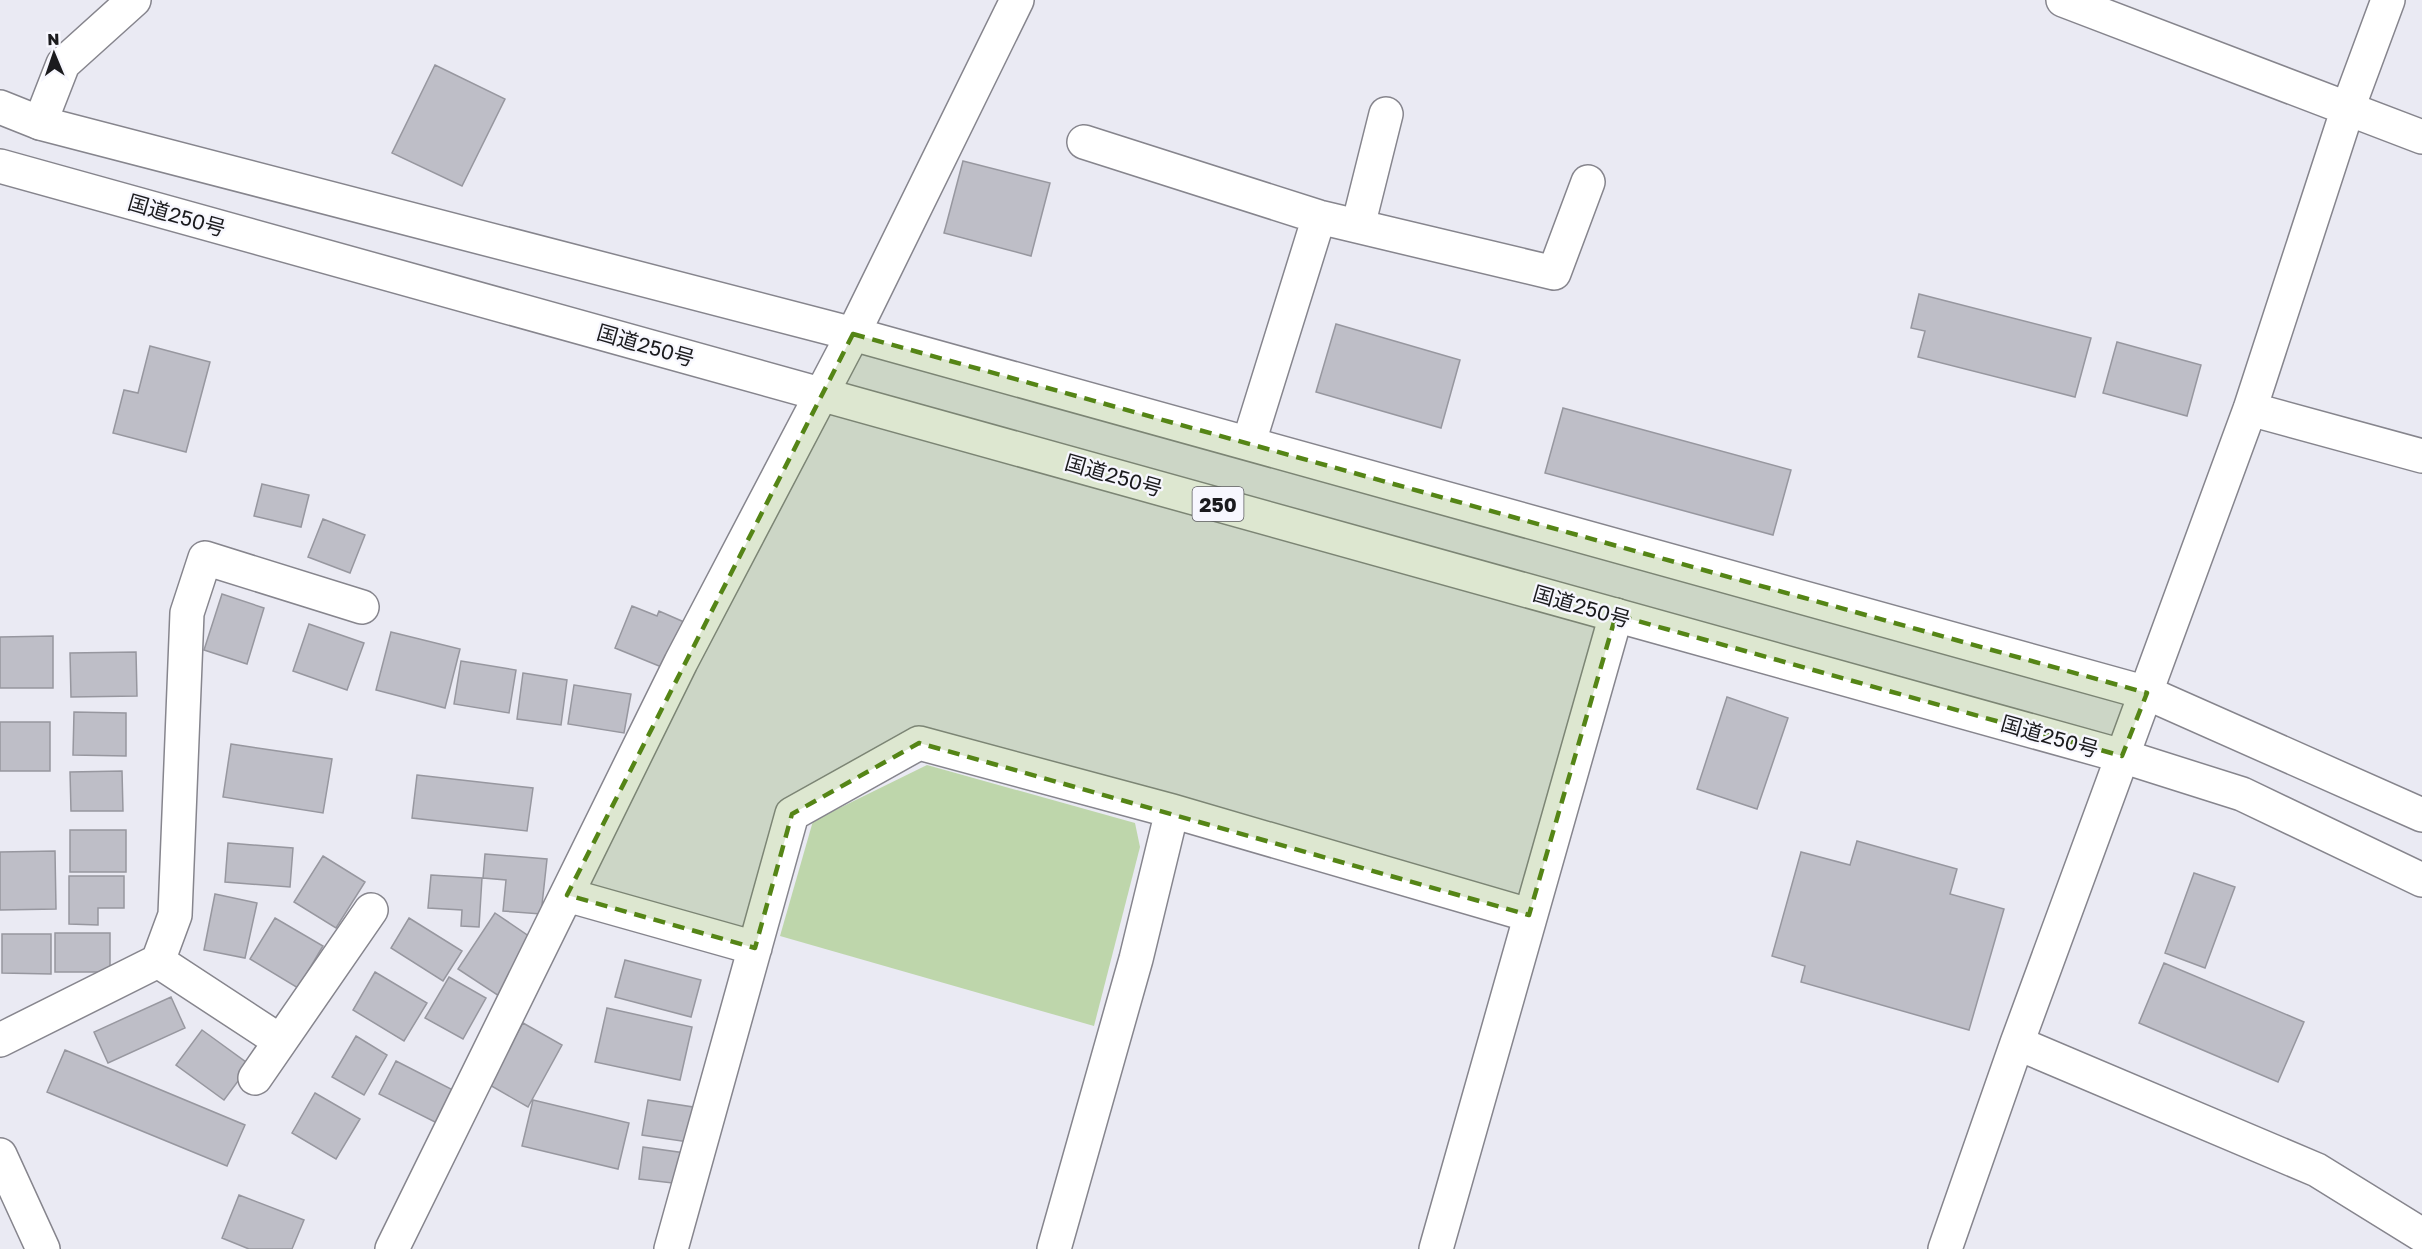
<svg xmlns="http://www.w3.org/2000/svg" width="2422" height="1249" font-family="'Golos Text','Noto Sans JP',sans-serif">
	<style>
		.green { fill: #bed6ab }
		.building { fill: #bebec7; stroke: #97979f; stroke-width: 1.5 }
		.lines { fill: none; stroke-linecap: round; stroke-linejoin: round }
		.minor-casing { stroke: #86858d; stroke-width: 36 }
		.highway-casing { stroke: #86858d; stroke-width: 36 }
		.minor { stroke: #fff; stroke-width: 33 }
		.highway { stroke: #fff; stroke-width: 33 }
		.marked { fill: #558516; fill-opacity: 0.2; stroke: #558516; stroke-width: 4.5; stroke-dasharray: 12 8; stroke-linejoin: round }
		.labels { text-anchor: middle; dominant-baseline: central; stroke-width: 4.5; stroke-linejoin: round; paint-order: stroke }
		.shield { fill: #f7f7fe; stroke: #5d5d61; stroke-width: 1.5 }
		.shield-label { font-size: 20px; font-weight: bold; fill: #1b1b1e }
		.street-label { font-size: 21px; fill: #1b1b1e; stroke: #f7f7fe }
	</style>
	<rect width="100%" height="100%" fill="#eaeaf3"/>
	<path class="green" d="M927 765 1135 823 1140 847 1094 1026 780 936 813 821Z"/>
	<path class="building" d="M435 65 505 99 462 186 392 153Z
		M963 161 1050 183 1031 256 944 233Z
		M1919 294 2091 338 2075 397 1918 357 1925 331 1911 328Z
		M1336 324 1460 360 1441 428 1316 392Z
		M2117 342 2201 365 2187 416 2103 393Z
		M150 346 210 362 186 452 113 433 124 390 138 393Z
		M1563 408 1791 470 1773 535 1545 473Z
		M262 484 309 495 301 527 254 516Z
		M323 519 365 535 350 573 308 557Z
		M222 594 264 608 247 664 204 650Z
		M632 606 657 616 659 611 684 622 664 668 615 648Z
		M309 624 364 643 347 690 293 671Z
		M391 632 460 649 445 708 376 690Z
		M53 636V688H0V637Z
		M136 652 137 696 71 697 70 653Z
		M461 661 516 670 509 713 454 704Z
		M523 673 567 680 561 725 517 719Z
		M574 685 631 694 624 733 568 724Z
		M1727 697 1788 718 1757 809 1697 789Z
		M74 712 126 713V756L73 755Z
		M0 722H50V771H0Z
		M231 744 332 759 323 813 223 797Z
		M122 771 123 811H71L70 772Z
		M417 775 533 788 527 831 412 818Z
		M70 830H126V872H70Z
		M1857 841 1957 869 1950 894 2004 909 1969 1030 1801 982 1805 966 1772 956 1801 852 1850 865Z
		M228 843 293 848 290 887 225 882Z
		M55 851 56 909 0 910V852Z
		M485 854 547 859 541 914 503 911 506 880 483 878Z
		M323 856 365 882 336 928 294 902Z
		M2194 873 2235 887 2205 968 2165 953Z
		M431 875 482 878 479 927 461 926 462 910 428 908Z
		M69 876H124V908H98V925L69 924Z
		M215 894 257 903 245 958 204 950Z
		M495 913 536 941 499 996 458 969Z
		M275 918 323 946 298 988 250 959Z
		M409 918 462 951 443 981 391 948Z
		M55 933H110V972H55Z
		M2 934H51V974L2 973Z
		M625 960 701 980 691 1017 615 997Z
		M2164 963 2304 1022 2278 1082 2139 1023Z
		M375 972 427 1003 404 1041 353 1010Z
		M449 977 486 998 463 1039 425 1018Z
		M171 997 185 1028 108 1063 94 1032Z
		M607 1008 692 1027 680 1080 595 1062Z
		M523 1023 562 1045 528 1107 488 1084Z
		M202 1030 250 1065 224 1100 176 1065Z
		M356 1036 387 1055 364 1095 332 1077Z
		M65 1050 245 1125 227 1166 47 1092Z
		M396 1061 453 1090 437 1123 379 1094Z
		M315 1093 360 1119 336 1159 292 1133Z
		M533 1100 629 1123 618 1169 522 1146Z
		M648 1100 693 1107 688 1142 642 1135Z
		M643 1147 685 1153 681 1184 639 1179Z
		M239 1195 304 1220 292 1249H249L222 1238Z"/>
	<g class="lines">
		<g class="minor-casing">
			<path id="minor" d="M2063 0 2422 137
				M40 123 63 64 134 0
				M1084 142 1319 217 1554 273 1588 182
				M1358 226 1386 114
				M2250 409 2422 456
				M1249 442 1319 217
				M567 895 755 948
				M158 961 280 1041
				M0 1040 158 961 175 915 187 613 205 558 362 607
				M2017 1043 2317 1170 2422 1235
				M255 1078 371 910
				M0 1155 43 1249
				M392 1249 681 662 853 334 1017 0
				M671 1249 792 814 919 743 1172 811 1529 915
				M1054 1249 1136 959 1172 811
				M1436 1249 1616 615
				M1945 1249 2017 1043 2250 409 2348 108 2388 0"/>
		</g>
		<g class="highway-casing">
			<path id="highway" d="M0 107 40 123 853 334 2147 693 2422 815
				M0 166 2122 756 2242 794 2422 880"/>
		</g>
		<use href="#minor" class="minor"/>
		<use href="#highway" class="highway"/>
	</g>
	<path class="marked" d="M853 334 2147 693 2122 756 1616 615 1529 915 919 743 792 814 755 948 567 895Z"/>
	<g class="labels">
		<rect class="shield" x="1192.5" y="487" width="51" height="34" rx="4.5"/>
		<g class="shield-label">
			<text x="1218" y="504">250</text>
		</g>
		<g class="street-label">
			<text transform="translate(177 215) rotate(16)">国道250号</text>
			<text transform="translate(646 345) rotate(16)">国道250号</text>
			<text transform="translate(1114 475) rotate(16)">国道250号</text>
			<text transform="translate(1582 606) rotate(16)">国道250号</text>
			<text transform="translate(2050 736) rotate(16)">国道250号</text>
		</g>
	</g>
	<g transform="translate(54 54) rotate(358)" stroke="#f7f7fe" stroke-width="4.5" paint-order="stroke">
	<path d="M0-4.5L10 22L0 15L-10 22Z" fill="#1b1b1e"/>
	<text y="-9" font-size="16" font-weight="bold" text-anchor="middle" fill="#1b1b1e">N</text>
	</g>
</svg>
